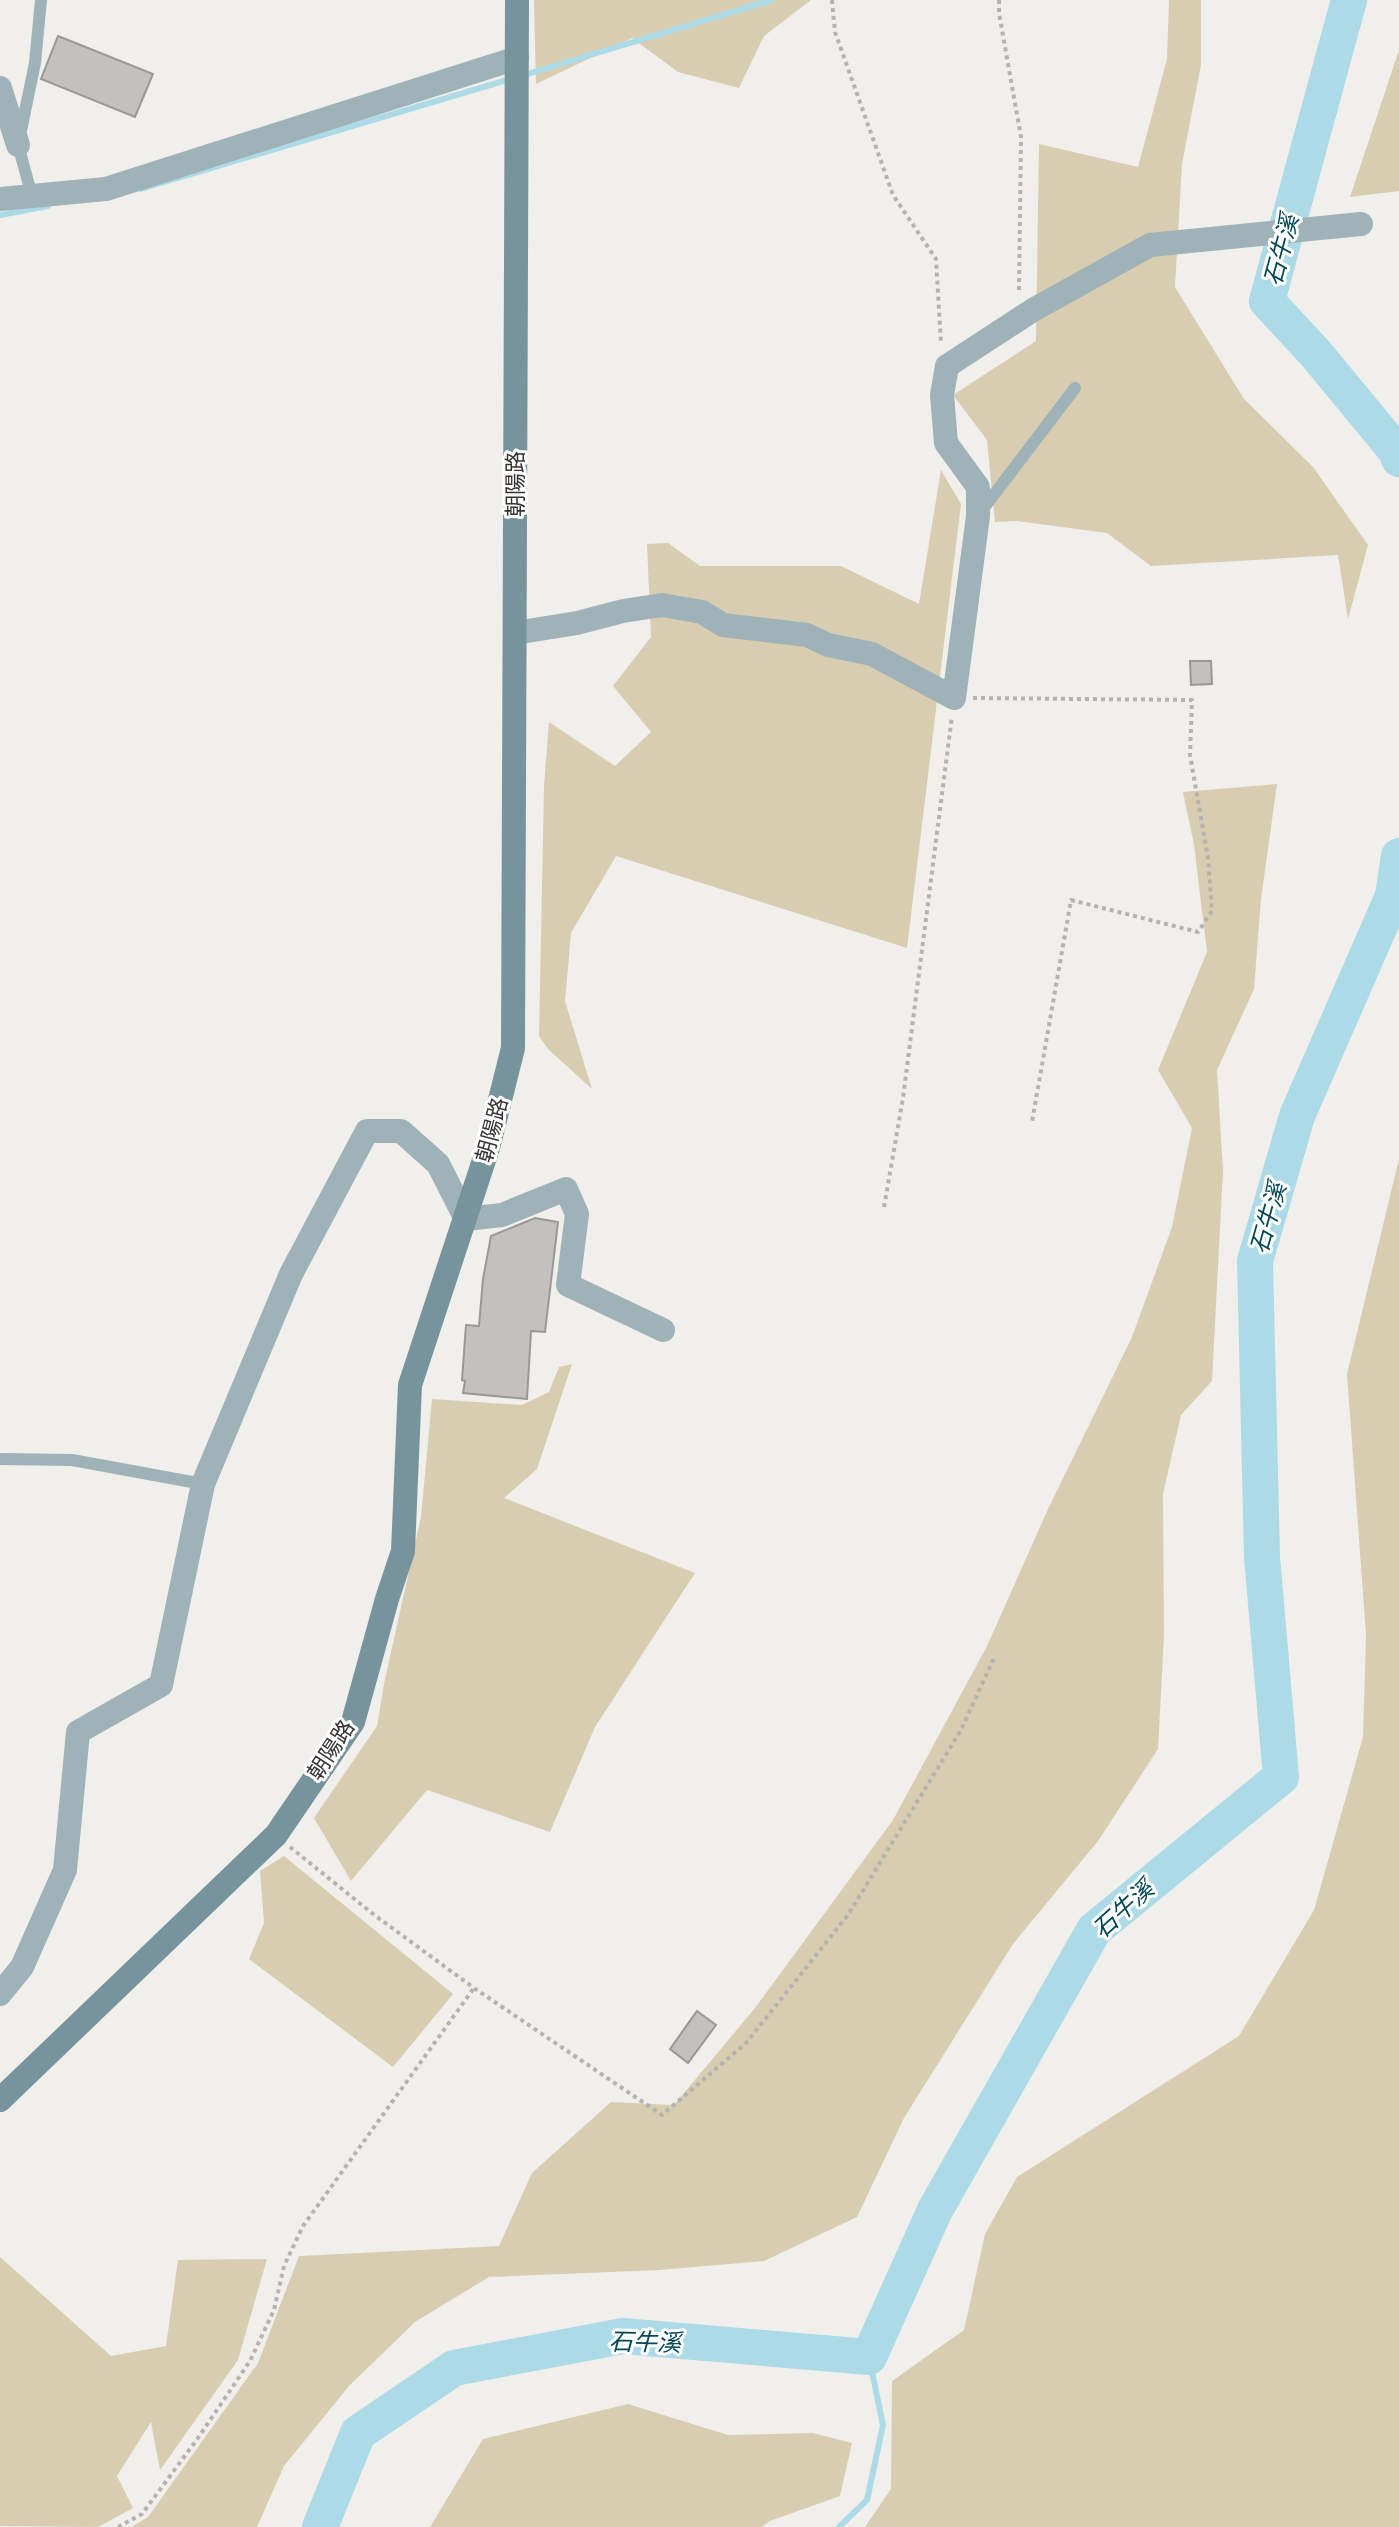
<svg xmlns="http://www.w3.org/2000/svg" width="1399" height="2527" font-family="Montserrat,'Noto Sans TC',sans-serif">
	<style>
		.green { fill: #d8cdb1 }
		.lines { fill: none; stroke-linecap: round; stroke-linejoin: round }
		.stream { stroke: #addae7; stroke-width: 6 }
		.river { stroke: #addae7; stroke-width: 36 }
		.building { fill: #c2c1be; stroke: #999895; stroke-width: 2 }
		.path { stroke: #b4b3b0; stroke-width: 4; stroke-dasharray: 4 4; stroke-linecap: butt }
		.lane { stroke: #9fb2b7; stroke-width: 12 }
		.street { stroke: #9fb2b7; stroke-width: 24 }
		.secondary { stroke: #77949c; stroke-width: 24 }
		.labels { text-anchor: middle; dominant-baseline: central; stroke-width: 6; stroke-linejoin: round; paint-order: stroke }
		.street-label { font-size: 22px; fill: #353433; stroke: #fff }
		.water-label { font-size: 24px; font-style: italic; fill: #014653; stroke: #fff }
	</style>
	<rect width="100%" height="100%" fill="#f0efec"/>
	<path class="green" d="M534 0H811L764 36 739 88 678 72 632 38 536 84Z
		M1169 0H1201V65L1182 164 1175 287 1244 399 1313 467 1368 545 1348 619 1338 555 1151 566 1107 533 1017 521 995 522 987 440 953 395 1036 341 1039 144 1138 167 1167 59Z
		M1399 50V191L1350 197Z
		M941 470 961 504 907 948 616 856 571 933 565 1001 592 1089 548 1049 539 1036 544 786 549 722 615 766 651 732 613 686 651 637 647 544 668 543 700 566H841L919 604Z
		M1277 784 1261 899 1254 989 1217 1070 1223 1171 1212 1381 1181 1415 1163 1494 1164 1635 1158 1749 1098 1841 1013 1944 904 2118 857 2217 764 2261 659 2270 489 2277 415 2322 349 2386 284 2466 257 2527H132L148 2517 258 2363 299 2256 499 2246 532 2173 611 2102 674 2105 755 2008 893 1820 987 1646 1048 1509 1132 1337 1172 1227 1192 1128 1158 1070 1207 952 1194 845 1183 792Z
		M1399 1159V2527H865L891 2489 892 2381 964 2330 985 2234 1017 2177 1239 2036 1314 1910 1363 1737 1366 1635 1347 1374Z
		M572 1364 537 1469 504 1498 695 1573 595 1727 550 1832 427 1790 351 1881 314 1818 377 1726 384 1684 421 1517 432 1399 522 1405 549 1392 559 1367Z
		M284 1856 453 1994 393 2067 249 1959 264 1923 260 1871Z
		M0 2257 111 2356 166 2346 178 2260 267 2259 238 2360 160 2470 151 2422 117 2476 133 2508 98 2527 0 2526Z
		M628 2404 728 2435 813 2433 852 2443 840 2496 770 2521 762 2527H430L483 2439Z"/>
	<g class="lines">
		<path class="stream" d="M521 76 772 0
			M141 189 510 79
			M0 215 48 206
			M839 2527 867 2500 883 2425 869 2357"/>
		<path class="river" d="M1349 0 1267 301 1316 354 1397 452 1399 459
			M320 2527 358 2433 454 2368 623 2336 869 2357 935 2210 1094 1930 1281 1777 1262 1557 1255 1261 1297 1116 1393 896 1399 856"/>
	</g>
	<path class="building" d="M58 36 153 74 135 117 41 79Z
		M1190 661H1211L1212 684 1191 685Z
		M535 1218 558 1222 545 1332 531 1331 527 1399 463 1393 465 1381 462 1380 466 1325 479 1326 483 1279 491 1236Z
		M697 2011 716 2025 688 2063 670 2049Z"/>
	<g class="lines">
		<path class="path" d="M832 0 835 32 893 195 936 259 941 344
			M999 0V13L1021 137 1019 292
			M973 698 1192 700 1190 755 1208 858 1212 911 1198 932 1071 900 1032 1122
			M884 1207 903 1098 952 716
			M290 1847 373 1914 474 1988 662 2115 746 2043 848 1915 961 1730 994 1658
			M118 2527 142 2514 198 2438 250 2361 274 2310 284 2266 303 2226 474 1988"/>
		<path class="lane" d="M32 196 18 145 35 63 41 0
			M980 513 1075 388
			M0 1459 72 1460 203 1484"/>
		<path class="street" d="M0 88 18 145
			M0 199 106 189 517 58
			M515 633 577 623 623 611 662 605 702 612 723 625 807 635 828 645 872 654 954 698 978 516V487L946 443 942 395 947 366 1033 310 1150 245 1361 224
			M0 1994 22 1967 65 1870 78 1732 161 1685 203 1484 291 1274 367 1131H401L438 1164 466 1219 502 1215 566 1189 577 1214 568 1285 663 1330"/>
		<path class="secondary" d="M0 2100 276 1835 353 1722 387 1599 403 1551 410 1385 488 1148 513 1048 517 0"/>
	</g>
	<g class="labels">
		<g class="street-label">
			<text transform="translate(515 484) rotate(-90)">朝陽路</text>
			<text transform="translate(492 1130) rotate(-75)">朝陽路</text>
			<text transform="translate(331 1750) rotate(-57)">朝陽路</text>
		</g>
		<g class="water-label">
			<text transform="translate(1281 250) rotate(-75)">石牛溪</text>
			<text transform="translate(1268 1218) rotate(-74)">石牛溪</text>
			<text transform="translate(1123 1909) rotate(-42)">石牛溪</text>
			<text transform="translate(645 2342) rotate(1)">石牛溪</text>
		</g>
	</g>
</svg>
